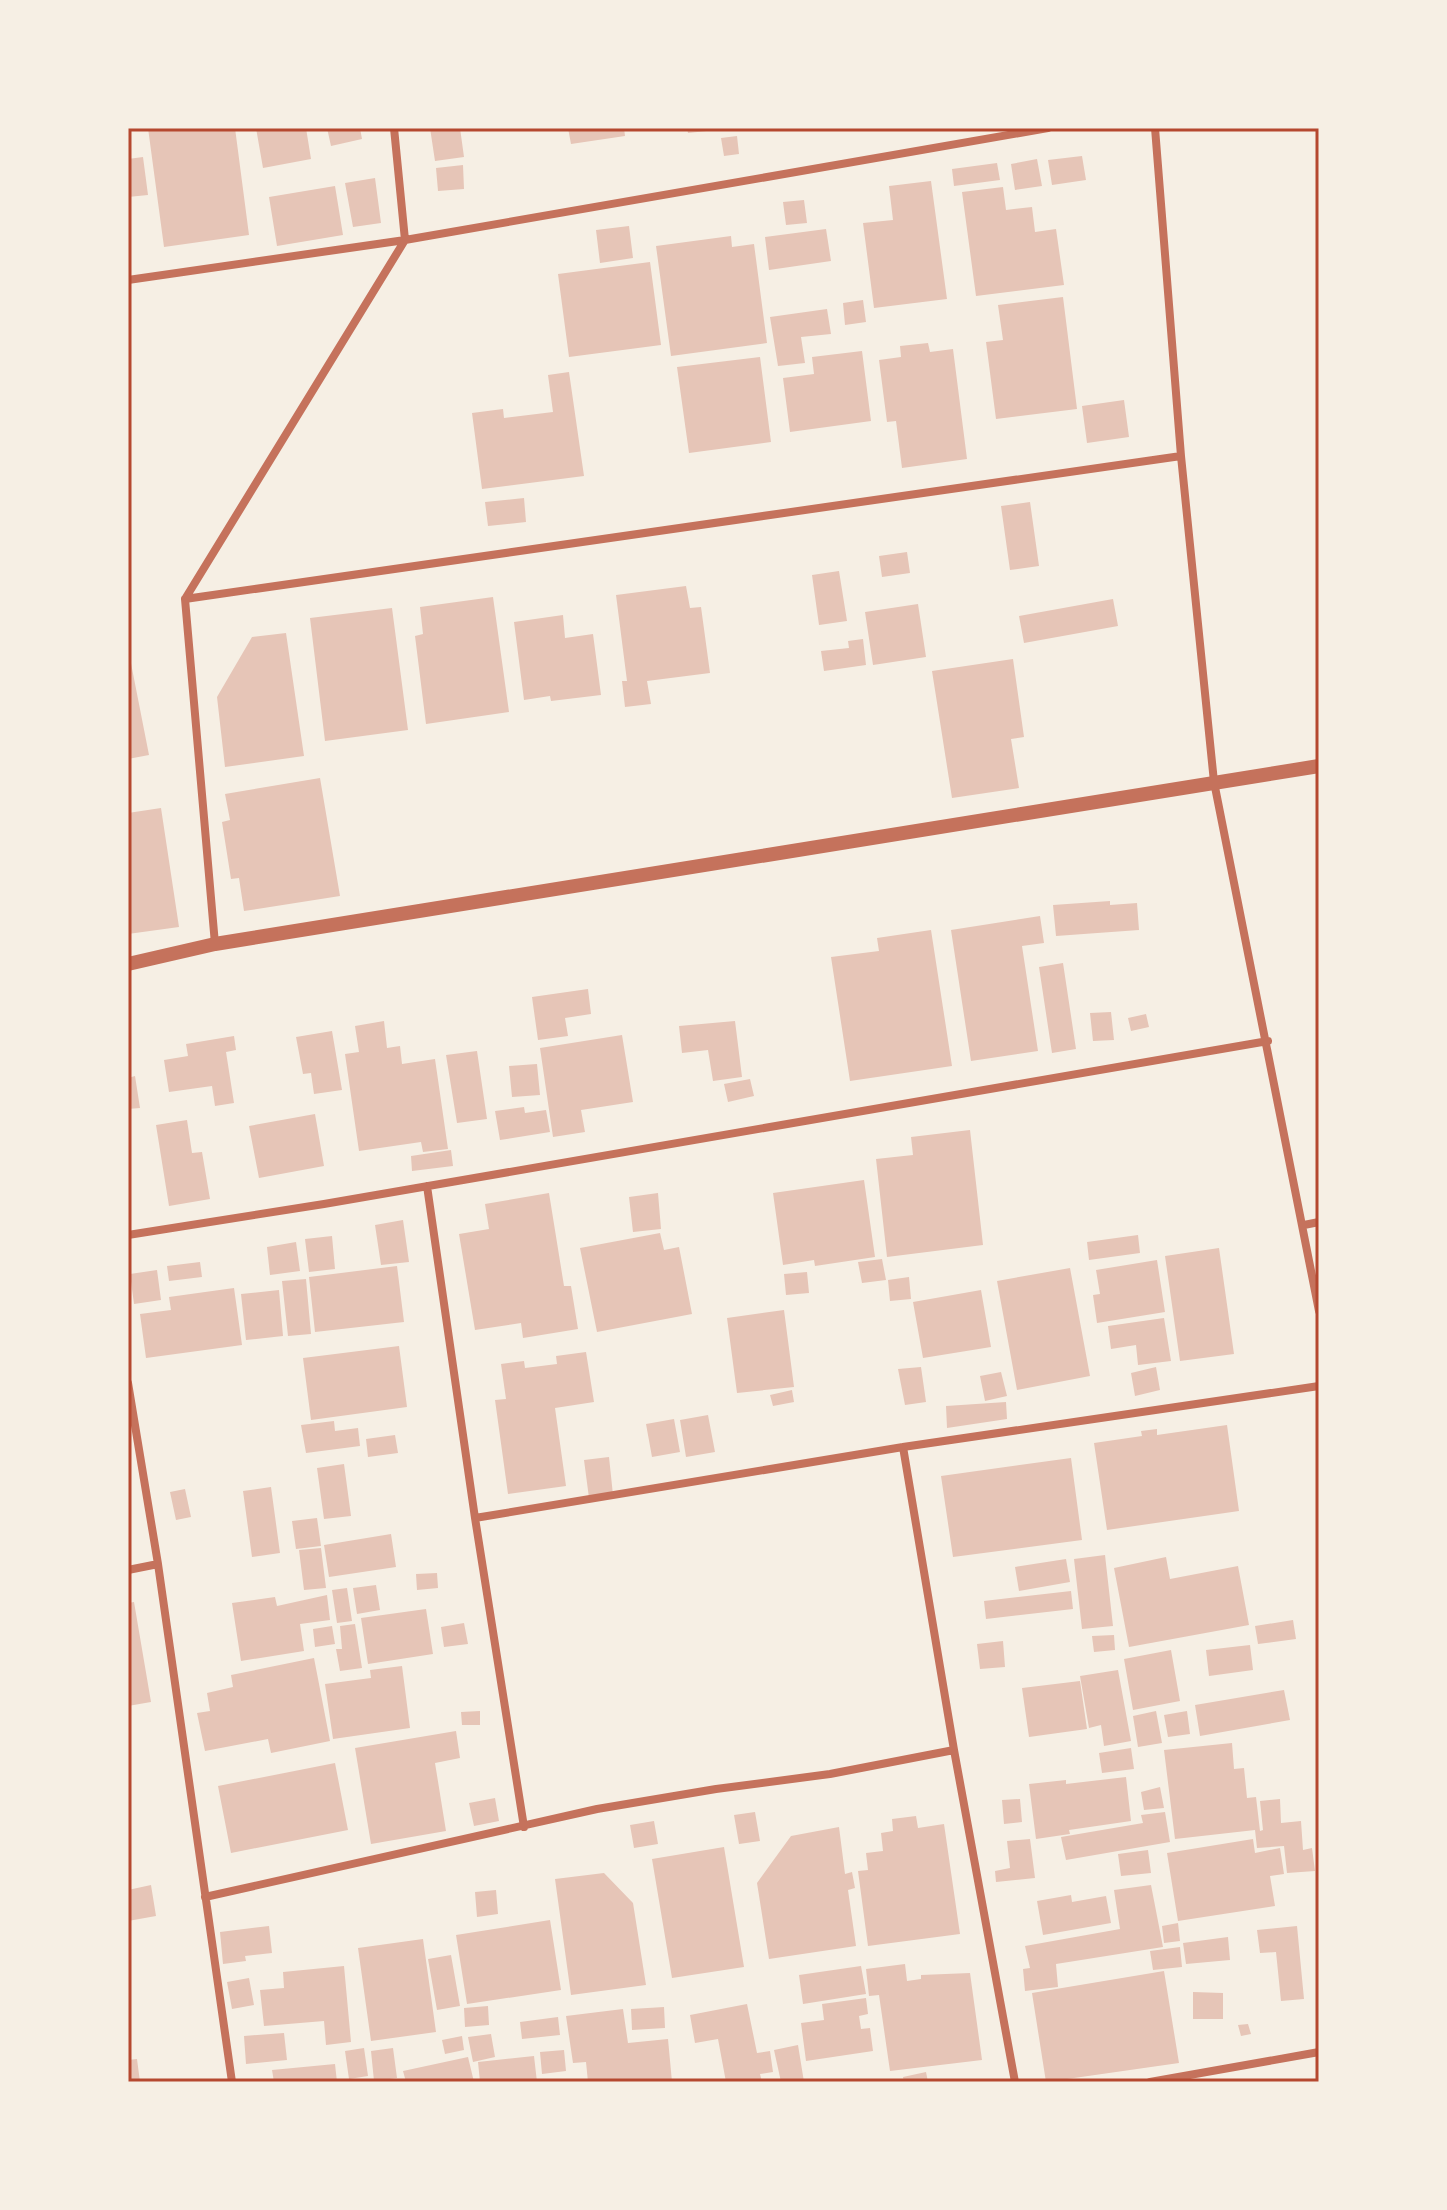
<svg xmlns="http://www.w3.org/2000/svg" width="1447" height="2210" font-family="'Sofia Sans Condensed',sans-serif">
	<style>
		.building { fill: #e6c5b7 }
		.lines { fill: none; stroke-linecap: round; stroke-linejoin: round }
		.minor { stroke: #c5725c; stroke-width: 8 }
		.tertiary { stroke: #c5725c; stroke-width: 14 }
		.neatline { fill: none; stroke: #b5482f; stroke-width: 3 }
	</style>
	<rect width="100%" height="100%" fill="#f6efe4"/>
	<path class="building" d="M148 128H235L249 235 164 247Z
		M256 128H306L311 159 263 168Z
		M327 128H360L362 139 331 146Z
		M430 128H460L464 157 435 161Z
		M568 128H624L625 136 571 144Z
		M687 128H715L716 130 688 133Z
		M737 136 739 154 724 156 721 138Z
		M1082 156 1086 180 1052 185 1048 160Z
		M143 157 148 195 128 197V159Z
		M1037 159 1042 186 1015 190 1011 164Z
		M997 163 1000 180 954 186 952 169Z
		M463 165 464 189 438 191 436 168Z
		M375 178 381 223 353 227 345 183Z
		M931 181 947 299 874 308 863 223 893 220 889 186Z
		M335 186 343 235 277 246 269 197Z
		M1003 187 1006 210 1032 207 1035 232 1056 229 1064 285 976 296 962 192Z
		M804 200 807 223 786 225 783 202Z
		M629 226 633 258 600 263 596 230Z
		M826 229 831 261 769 270 765 237Z
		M731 236 732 247 754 244 767 343 671 356 656 246Z
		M650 262 661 345 569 357 558 274Z
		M1063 297 1077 409 996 419 986 342 1003 340 998 305Z
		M863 300 866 322 845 325 843 303Z
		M827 309 831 334 801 337 805 363 778 366 770 317Z
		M928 343 930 352 953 349 967 459 902 468 896 421 887 422 879 360 901 357 900 346Z
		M862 351 871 421 790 432 783 378 814 374 812 357Z
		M760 357 771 442 689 453 677 367Z
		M569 372 584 476 482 489 472 413 503 409 504 418 553 412 548 375Z
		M1124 400 1129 437 1087 443 1082 406Z
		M524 498 526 522 488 526 485 502Z
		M1030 502 1039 566 1010 570 1001 506Z
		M907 552 910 573 882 577 879 556Z
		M839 571 847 621 819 625 812 575Z
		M686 586 690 608 701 607 710 673 647 681 651 704 625 707 622 681H627L616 595Z
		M493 597 509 712 426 724 415 636 423 634 420 607Z
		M1113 599 1118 626 1024 643 1019 616Z
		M918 604 926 657 873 665 865 612Z
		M392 608 408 730 325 741 310 618Z
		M563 615 565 638 593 634 601 695 551 701 550 696 524 700 514 622Z
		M286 633 304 756 225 767 217 697 252 637Z
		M863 639 866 665 824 671 821 651 849 648 848 641Z
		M128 648 149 755 128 759Z
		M1013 659 1024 737 1011 739 1019 788 952 798 932 671Z
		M320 778 340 896 244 911 239 878 231 879 222 822 230 820 225 794Z
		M161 808 179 927 128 934V813Z
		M1110 901V905L1137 903 1139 930 1056 936 1053 905Z
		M1040 916 1044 943 1022 946 1038 1051 971 1061 951 930Z
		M931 930 952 1066 850 1081 831 957 879 951 877 938Z
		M1063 963 1076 1049 1052 1053 1039 967Z
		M588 989 591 1014 565 1018 568 1036 538 1040 532 997Z
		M1111 1012 1114 1040 1093 1041 1090 1013Z
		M1146 1014 1149 1027 1131 1031 1128 1018Z
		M384 1021 387 1048 400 1046 402 1064 435 1059 448 1149 423 1152 421 1142 359 1151 345 1054 359 1052 355 1026Z
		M735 1021 742 1077 713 1081 708 1050 682 1053 679 1026Z
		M332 1031 342 1090 314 1094 311 1073 303 1074 296 1037Z
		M622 1035 633 1102 581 1110 585 1132 553 1137 540 1048Z
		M234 1036 236 1050 226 1052 234 1103 215 1106 212 1086 169 1092 164 1060 188 1056 186 1044Z
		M477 1051 487 1119 457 1123 446 1055Z
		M537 1064 540 1095 512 1097 509 1066Z
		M135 1076 140 1108 128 1109V1078Z
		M750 1079 754 1096 728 1102 724 1084Z
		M524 1107 525 1113 546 1110 550 1132 500 1140 495 1111Z
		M315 1114 324 1166 259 1178 249 1126Z
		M187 1120 192 1153 202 1152 210 1199 169 1206 156 1125Z
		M970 1130 983 1245 887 1257 876 1159 913 1155 911 1137Z
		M451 1150 453 1166 412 1171 411 1156Z
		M864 1180 875 1257 815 1266 814 1260 783 1265 773 1193Z
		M549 1193 564 1286H571L578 1329 523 1338 521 1323 475 1330 459 1234 489 1229 485 1204Z
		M658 1193 661 1229 633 1232 629 1197Z
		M403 1220 409 1262 381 1265 375 1225Z
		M660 1233 664 1250 679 1247 692 1314 597 1332 580 1248Z
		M1138 1235 1140 1253 1089 1260 1087 1242Z
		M332 1236 335 1269 309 1272 305 1239Z
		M296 1242 300 1271 270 1275 267 1247Z
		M1219 1248 1234 1354 1180 1361 1165 1256Z
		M882 1259 886 1280 862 1283 858 1262Z
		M1157 1260 1165 1312 1097 1323 1093 1295 1100 1294 1096 1270Z
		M200 1262 202 1277 169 1281 167 1266Z
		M397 1266 404 1322 315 1332 309 1277Z
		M1070 1268 1090 1376 1017 1390 997 1281Z
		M157 1270 161 1300 134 1304 130 1274Z
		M807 1272 809 1293 786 1295 784 1274Z
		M909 1277 911 1299 890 1301 888 1280Z
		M306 1279 311 1334 288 1336 282 1281Z
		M234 1288 242 1345 146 1358 140 1314 171 1310 169 1297Z
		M279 1290 283 1336 246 1340 241 1294Z
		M981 1290 991 1347 923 1358 913 1302Z
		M784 1310 794 1387 737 1393 727 1318Z
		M1164 1318 1171 1361 1138 1365 1136 1345 1111 1349 1108 1326Z
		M399 1346 407 1407 311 1420 303 1358Z
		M586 1352 594 1402 555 1408 566 1486 508 1494 495 1400 506 1399 501 1364 524 1361 525 1368 557 1364 556 1356Z
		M921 1367 926 1402 905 1405 898 1369Z
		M1156 1367 1160 1390 1135 1396 1131 1373Z
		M1001 1372 1007 1396 985 1401 980 1376Z
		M792 1390 794 1402 773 1406 770 1395Z
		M1006 1402 1007 1419 947 1428 946 1406Z
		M708 1415 715 1452 686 1457 680 1420Z
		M674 1419 680 1452 652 1457 646 1424Z
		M334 1421 335 1431 358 1428 360 1446 306 1453 301 1425Z
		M1227 1425 1239 1511 1107 1530 1094 1443 1142 1436 1141 1431 1157 1429V1435Z
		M395 1435 398 1453 368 1457 366 1439Z
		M609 1457 613 1495 589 1498 584 1460Z
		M1071 1458 1082 1540 953 1557 941 1476Z
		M344 1464 351 1516 324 1519 317 1468Z
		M271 1487 280 1553 252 1557 243 1491Z
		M185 1489 191 1517 176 1520 170 1492Z
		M317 1518 321 1546 296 1549 292 1521Z
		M391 1534 396 1567 329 1577 324 1545Z
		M321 1548 326 1588 304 1590 299 1550Z
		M1105 1555 1113 1626 1082 1629 1074 1559Z
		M1166 1557 1170 1579 1238 1566 1249 1625 1129 1647 1114 1568Z
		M1066 1559 1070 1582 1019 1591 1015 1567Z
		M437 1573 438 1588 417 1590 416 1574Z
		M376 1585 380 1610 357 1614 353 1588Z
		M347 1588 352 1621 337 1623 332 1590Z
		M1071 1591 1073 1609 986 1619 984 1601Z
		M327 1595 330 1620 300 1624 304 1651 241 1661 232 1603 275 1597 277 1606Z
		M134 1602 151 1702 128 1706V1603Z
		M426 1609 433 1654 368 1664 361 1618Z
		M1293 1620 1296 1639 1258 1644 1255 1626Z
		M464 1623 468 1644 444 1647 441 1627Z
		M355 1624 362 1668 340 1671 336 1649H342L340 1626Z
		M332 1626 335 1644 315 1647 313 1629Z
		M1114 1635 1115 1650 1094 1652 1092 1636Z
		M1003 1641 1005 1667 980 1669 977 1644Z
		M1250 1645 1253 1670 1209 1676 1206 1650Z
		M1171 1650 1180 1701 1133 1710 1124 1659Z
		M314 1658 330 1741 271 1753 268 1739 205 1751 197 1713 210 1711 207 1693 233 1687 231 1675Z
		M402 1666 410 1728 333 1739 325 1684 371 1678 370 1670Z
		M1118 1670 1131 1741 1104 1746 1101 1725 1089 1728 1080 1676Z
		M1080 1681 1087 1729 1029 1737 1022 1688Z
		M1284 1690 1290 1720 1200 1736 1195 1705Z
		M480 1711V1725H462L461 1712Z
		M1156 1711 1162 1743 1138 1747 1133 1716Z
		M1187 1711 1190 1734 1168 1737 1164 1715Z
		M456 1731 460 1758 435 1763 446 1831 371 1844 355 1748Z
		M1232 1743 1234 1769 1244 1768 1247 1798 1256 1797 1260 1831 1263 1830 1260 1801 1280 1799 1281 1823 1301 1821 1303 1850 1312 1848 1315 1871 1287 1873 1284 1846 1257 1848 1255 1830 1175 1839 1164 1750Z
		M1131 1748 1134 1769 1102 1773 1099 1753Z
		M335 1763 348 1830 231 1853 218 1786Z
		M1126 1777 1131 1821 1069 1830 1070 1834 1036 1839 1029 1784 1066 1780V1784Z
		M1160 1787 1164 1808 1144 1810 1141 1792Z
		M495 1798 499 1821 474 1826 469 1803Z
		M1020 1799 1022 1822 1004 1824 1002 1800Z
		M755 1812 760 1841 739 1844 734 1815Z
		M1165 1812 1170 1842 1066 1860 1061 1837 1143 1823 1141 1815Z
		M916 1816 918 1828 944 1824 960 1934 868 1946 858 1871 868 1870 866 1853 883 1851 881 1833 893 1831 892 1819Z
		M654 1821 658 1844 634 1848 630 1825Z
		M839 1827 845 1874 852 1872 855 1888 848 1890 856 1946 769 1959 757 1883 791 1836Z
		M1030 1839 1035 1878 996 1882 995 1871 1010 1868 1007 1841Z
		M1253 1839 1255 1853 1280 1848 1284 1874 1270 1876 1275 1906 1178 1921 1167 1853Z
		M724 1847 744 1967 672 1978 652 1859Z
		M1148 1850 1151 1873 1121 1876 1118 1854Z
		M604 1873 633 1903 646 1985 571 1995 555 1879Z
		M151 1885 156 1916 128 1921V1890Z
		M1151 1885 1163 1947 1056 1964 1058 1987 1025 1991 1023 1969 1030 1968 1025 1946 1120 1929 1114 1890Z
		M496 1890 498 1914 477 1917 475 1892Z
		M1071 1895 1072 1902 1106 1896 1111 1923 1043 1935 1037 1901Z
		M550 1920 561 1990 467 2004 456 1935Z
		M1178 1923 1180 1941 1164 1943 1162 1926Z
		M269 1926 272 1953 245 1956 246 1961 223 1964 220 1932Z
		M1297 1926 1304 1999 1281 2001 1276 1952 1260 1953 1257 1930Z
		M1228 1937 1230 1960 1186 1964 1183 1943Z
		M423 1939 436 2032 371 2041 358 1948Z
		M1180 1947 1182 1967 1153 1970 1150 1951Z
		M451 1955 460 2006 437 2010 428 1959Z
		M905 1964 907 1981 921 1979V1975L970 1973 982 2060 890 2071 879 1995 869 1996 866 1969Z
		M344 1966 351 2042 326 2045 324 2021 264 2026 260 1990 284 1988 283 1972Z
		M861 1966 866 1994 803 2004 799 1975Z
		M1164 1971 1179 2063 1046 2082 1032 1993Z
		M249 1978 254 2005 232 2009 227 1982Z
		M1193 1992 1223 1993V2019H1193Z
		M866 1998 868 2014 859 2016 861 2029 870 2028 873 2051 806 2061 801 2023 824 2020 822 2004Z
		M747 2004 757 2053 770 2051 773 2072 760 2074 762 2082H726L718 2039 695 2043 690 2015Z
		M488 2006 489 2025 465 2027 464 2008Z
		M664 2007 665 2028 632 2030 631 2009Z
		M623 2009 628 2043 668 2039 672 2082H588L586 2062 573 2063 566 2016Z
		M558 2017 560 2035 522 2039 520 2022Z
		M1248 2024 1251 2034 1241 2036 1238 2025Z
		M284 2033 287 2060 246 2064 244 2036Z
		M491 2034 495 2057 473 2062 468 2037Z
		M462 2036 464 2050 445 2054 442 2040Z
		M798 2045 804 2082H781L774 2050Z
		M364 2048 368 2076 349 2079 345 2051Z
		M393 2048 397 2078 374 2081 371 2051Z
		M564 2050 566 2071 542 2074 540 2052Z
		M534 2056 537 2082H480L478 2062Z
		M468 2057 474 2082H406L403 2071Z
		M137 2059 140 2082H128V2060Z
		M335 2064 337 2082H274L272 2070Z
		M926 2072 928 2082H904L903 2077Z"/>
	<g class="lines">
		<path class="minor" d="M1155 128 1181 456 1214 782 1319 1311
			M128 280 405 240 1048 128
			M185 599 1181 456
			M215 944 185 599 405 240 394 128
			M427 1186 475 1518 524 1827
			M1304 1225 1319 1222
			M128 1235 324 1204 1268 1041
			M128 1383 158 1564 232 2082
			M903 1447 954 1750 1015 2082
			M475 1518 903 1447 1319 1386
			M128 1570 158 1564
			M205 1897 597 1809 716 1789 830 1774 954 1750
			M1150 2082 1319 2052"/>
		<path class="tertiary" d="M128 964 215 944 1319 766"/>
	</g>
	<rect width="1447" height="2210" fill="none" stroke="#f6efe4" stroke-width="260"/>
	<rect x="130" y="130" width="1187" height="1950" class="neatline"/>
</svg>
